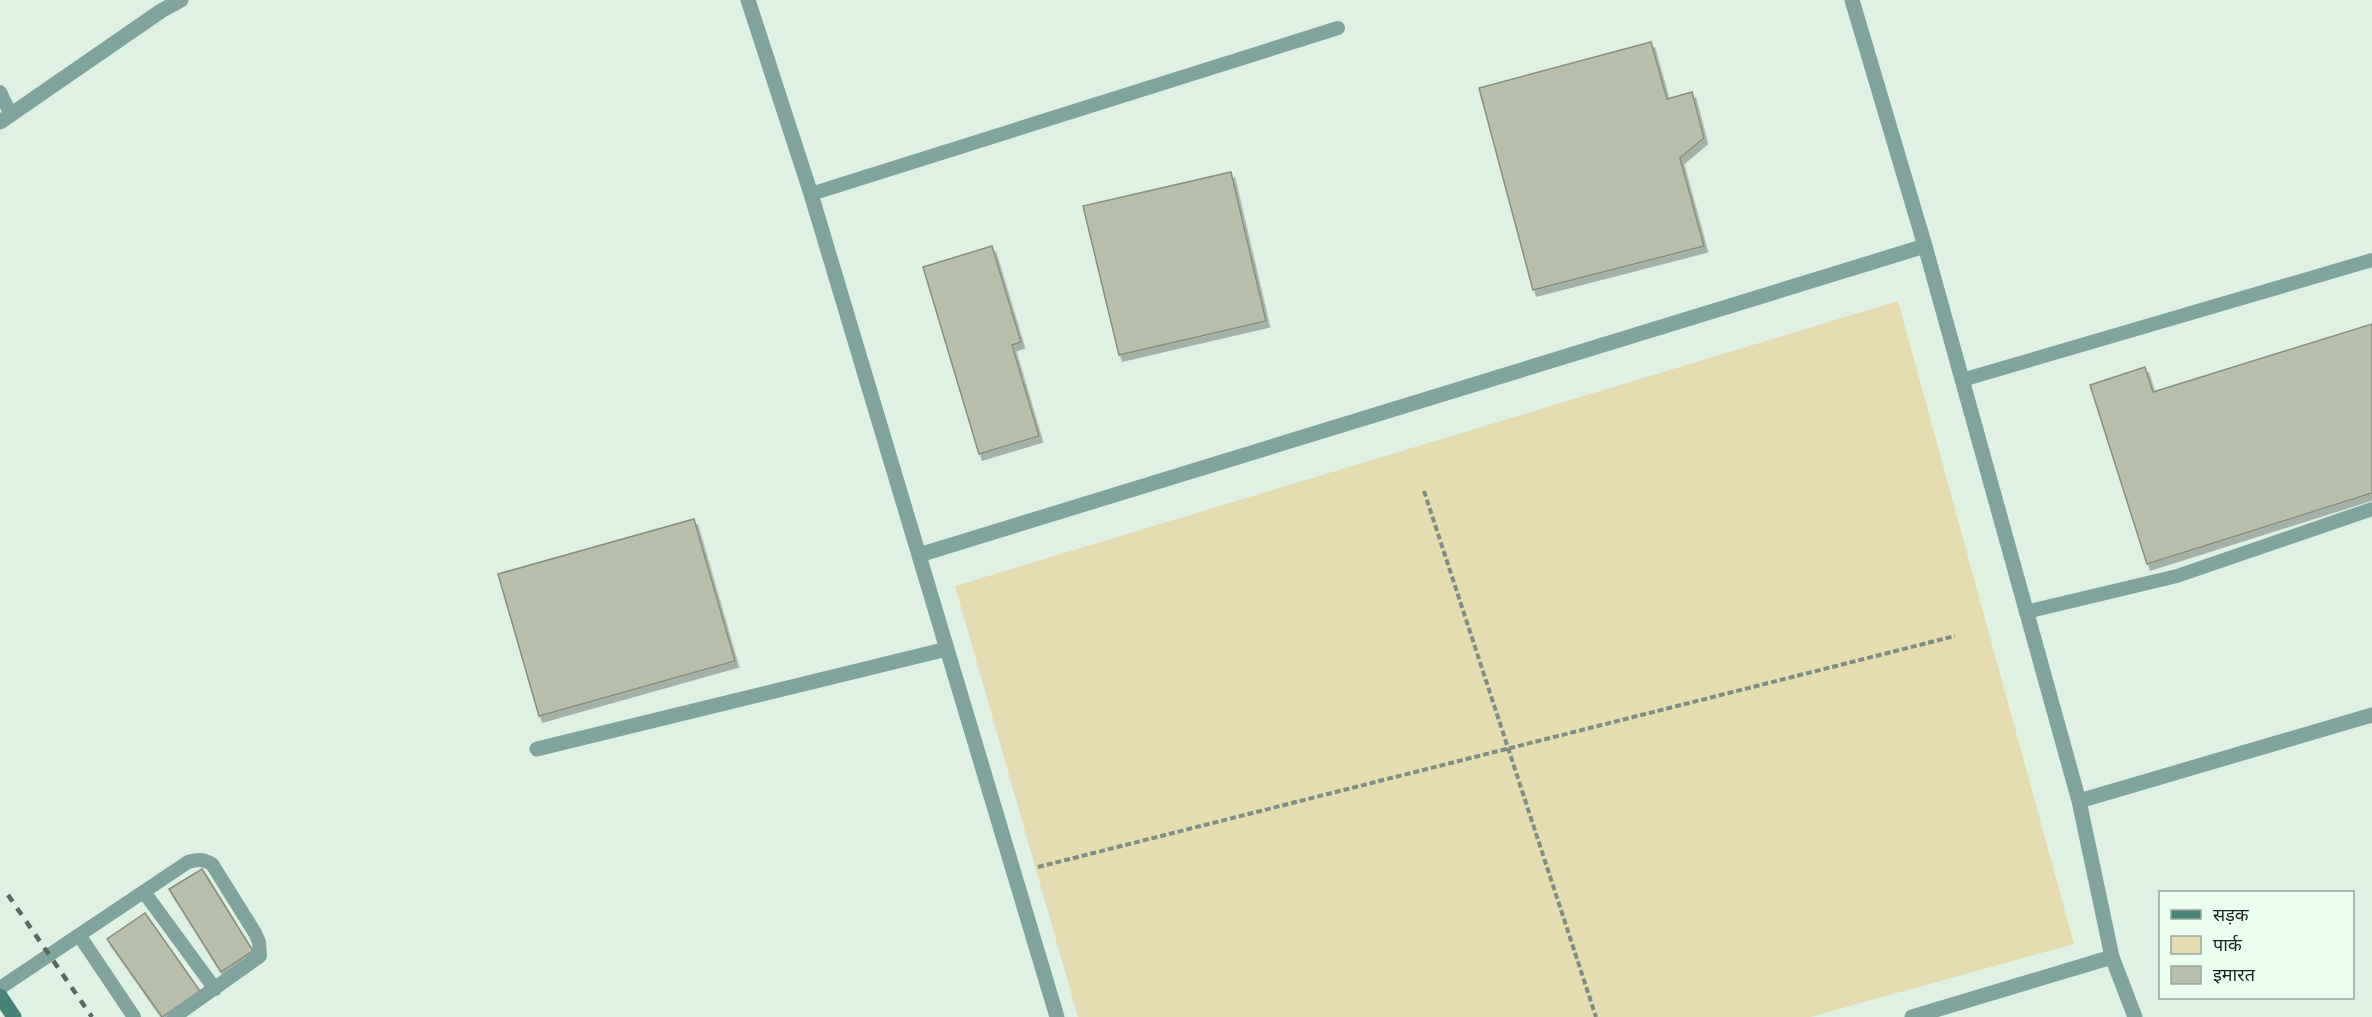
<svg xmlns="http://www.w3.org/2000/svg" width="2372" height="1017" font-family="Mulish,'Noto Sans Devanagari',sans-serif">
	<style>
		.green { fill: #e6dcb2 }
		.building { fill: #b8c0ac; stroke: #878e7c; stroke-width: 1.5; filter: url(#shadow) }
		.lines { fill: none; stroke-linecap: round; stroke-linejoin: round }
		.path { stroke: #808d84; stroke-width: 4; stroke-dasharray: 6 3; stroke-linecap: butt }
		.lane { stroke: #80a49d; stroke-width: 14 }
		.street { stroke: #80a49d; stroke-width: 15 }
		.secondary { stroke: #498278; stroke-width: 15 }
		.rail { stroke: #5b665e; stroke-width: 4.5; stroke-dasharray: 8 8; stroke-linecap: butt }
	</style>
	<defs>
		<filter id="shadow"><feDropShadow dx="3.5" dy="6" stdDeviation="0" flood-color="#0004"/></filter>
	</defs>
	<rect width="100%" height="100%" fill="#def1e3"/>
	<path class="green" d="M1898 301 2074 944 1810 1017H1078L955 586Z"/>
	<path class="building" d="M1651 42 1667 99 1692 92 1704 138 1680 158 1704 246 1533 290 1479 88Z
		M1231 172 1266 321 1119 355 1083 206Z
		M992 246 1021 342 1012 345 1039 436 979 454 923 267Z
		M2372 324V493L2147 564 2090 385 2145 367 2153 392Z
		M694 519 735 661 539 716 498 574Z
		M202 869 253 951 221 972 169 889Z
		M145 913 200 991 162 1017 107 939Z"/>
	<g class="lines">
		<path class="path" d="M1424 491 1596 1017
			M1038 867 1955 636"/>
		<path class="lane" d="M0 92 11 115
			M811 194 1338 28
			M1962 380 2372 260
			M2026 612 2177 576 2372 509
			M144 892 215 989
			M79 935 134 1017
			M0 988 188 862C198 859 203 859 212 864L255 933 259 942 260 956 174 1017"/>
		<path class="street" d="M748 0 811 194 1057 1017
			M1852 0 1925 246 2079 801 2112 957 2135 1017
			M0 122 161 11 181 0
			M919 555 1925 246
			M537 749 947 649
			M2079 801 2372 715
			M1912 1017 2112 957"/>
		<path class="secondary" d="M0 996 14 1017"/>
		<path class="rail" d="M8 895 92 1017"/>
	</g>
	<rect x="2159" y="891" width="195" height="108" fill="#ebfff0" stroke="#98a79c" stroke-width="1.5"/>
	<rect x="2171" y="910" width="30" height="9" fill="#498278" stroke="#98a79c" stroke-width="1.5"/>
	<text x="2213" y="921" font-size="18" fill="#1b221d">सड़क</text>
	<rect x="2171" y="936" width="30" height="18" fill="#e6dcb2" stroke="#98a79c" stroke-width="1.5"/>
	<text x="2213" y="951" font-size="18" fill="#1b221d">पार्क</text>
	<rect x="2171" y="966" width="30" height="18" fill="#b8c0ac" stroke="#98a79c" stroke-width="1.5"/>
	<text x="2213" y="981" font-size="18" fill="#1b221d">इमारत</text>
</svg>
